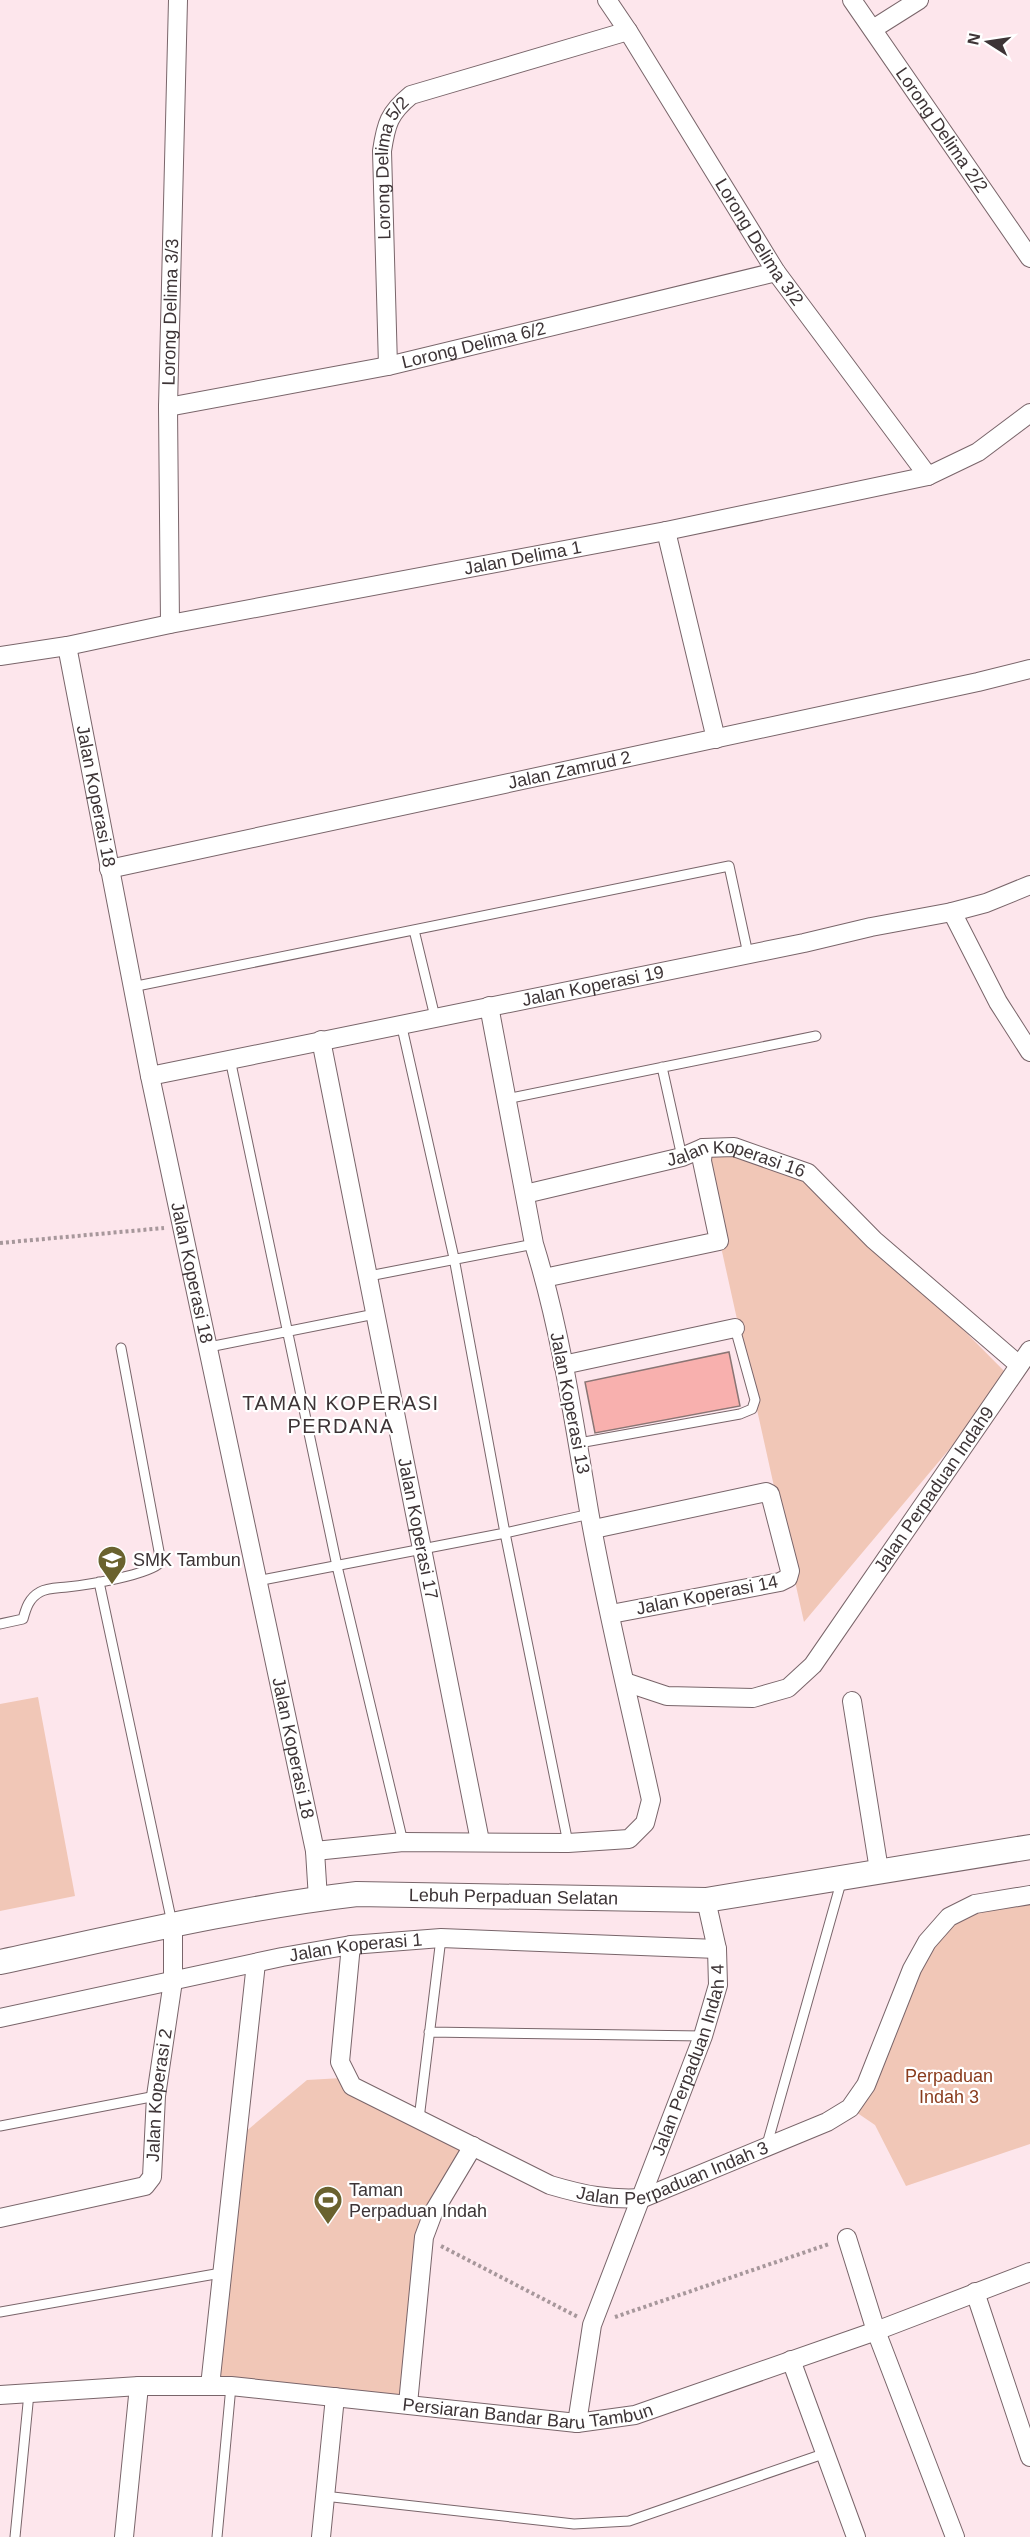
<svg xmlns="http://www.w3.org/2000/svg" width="1030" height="2537" font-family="Arial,sans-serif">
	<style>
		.green { fill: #f1c7b7 }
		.building { fill: #f8b0ae; stroke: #8a7574; stroke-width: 1.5 }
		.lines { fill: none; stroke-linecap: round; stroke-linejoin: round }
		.service-casing { stroke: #79656a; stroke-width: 11 }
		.minor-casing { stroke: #79656a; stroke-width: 20 }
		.tertiary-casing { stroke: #79656a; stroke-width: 26 }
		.path { stroke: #a7979b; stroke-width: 4; stroke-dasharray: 3 3; stroke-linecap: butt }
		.service { stroke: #fff; stroke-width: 9 }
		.minor { stroke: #fff; stroke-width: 18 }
		.tertiary { stroke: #fff; stroke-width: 24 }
		.labels { text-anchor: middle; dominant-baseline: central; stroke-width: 4.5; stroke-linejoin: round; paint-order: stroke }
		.street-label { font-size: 18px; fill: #3d3436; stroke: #fff }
		.poi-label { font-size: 18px; fill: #3d3436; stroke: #fff; text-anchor: start }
		.park-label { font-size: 18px; fill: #8a3c1d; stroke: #fff }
		.neighbourhood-label { font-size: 20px; letter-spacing: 1.5px; fill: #3d3436; stroke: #fff }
	</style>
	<rect width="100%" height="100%" fill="#fde6ec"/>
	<path class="green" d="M722 1148 808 1173 1010 1377 804 1622 702 1161Z
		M38 1697 75 1896 0 1911V1704Z
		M1030 1895V2144L906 2186 875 2125 850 2108 949 1917Z
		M342 2078 464 2148 427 2212 401 2397 217 2378 244 2133 307 2080Z"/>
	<path class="building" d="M729 1352 740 1406 595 1433 585 1382Z"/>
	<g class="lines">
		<g class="service-casing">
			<path id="service" d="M414 930 435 1017
				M132 987 729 866 748 954
				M401 1023 454 1258 505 1533 568 1843
				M230 1059 337 1566 403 1842
				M662 1067 682 1157
				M506 1099 816 1036
				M369 1276 534 1244
				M209 1347 375 1314
				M579 1443 740 1414 752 1409 755 1400 735 1328
				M257 1581 505 1533 590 1514
				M99 1582 172 1923
				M0 1624 23 1619C26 1608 29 1598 40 1592 47 1588 59 1588 67 1587 87 1585 149 1575 161 1562L121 1348
				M429 2032 703 2036
				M419 2119 441 1938
				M0 2126 156 2096
				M766 2148 842 1879
				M0 2312 221 2273
				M324 2496 574 2524 629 2521 826 2453
				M15 2537 29 2393
				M217 2537 231 2386"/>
		</g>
		<g class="minor-casing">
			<g id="minor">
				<path id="s1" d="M607 0 628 31 776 272 928 476"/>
				<path id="s2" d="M852 0 1030 258"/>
				<path d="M873 29 919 0"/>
				<path id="s3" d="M388 366 382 151C386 124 389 113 411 95L628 31"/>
				<path id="s4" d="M168 407 388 366 776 272"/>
				<path d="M666 531 716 739"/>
				<path id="s5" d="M170 624 168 407 178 0"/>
				<path id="s6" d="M67 646 150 1076 315 1851 318 1899"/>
				<path id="s7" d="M0 656 67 646 170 624 666 531 928 476 978 452 1030 413"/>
				<path id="s8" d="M109 869 978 682 1030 669"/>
				<path d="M952 912 998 1002 1030 1052"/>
				<path id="s9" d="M321 1040 480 1841"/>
				<path id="s10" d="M150 1076 804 943 871 927 952 912 986 903 1030 885"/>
				<path id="s11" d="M525 1194 682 1157 703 1148 734 1147 808 1173 874 1240 1019 1365"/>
				<path d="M544 1278 719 1241 702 1161 703 1148"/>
				<path d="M563 1365 735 1328"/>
				<path d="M594 1529 766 1492 770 1494 790 1571 788 1578 780 1582 611 1614"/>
				<path id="s12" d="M625 1682 667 1696 753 1698 788 1688 813 1665 1030 1350"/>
				<path d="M852 1701 879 1870"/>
				<path d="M315 1851 403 1842 568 1843 629 1839 645 1823 651 1800C630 1704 606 1608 589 1511 574 1422 561 1331 534 1244L489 1006"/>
				<path id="s13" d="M351 1945 340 2062 352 2086 550 2185C584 2195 608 2200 643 2198L827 2122 850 2108 866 2085 912 1969 927 1942 949 1917 975 1904 1030 1895"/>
				<path id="s14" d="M0 2018 282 1957 351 1945 441 1938 717 1949"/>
				<path id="s15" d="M0 2218 145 2186 152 2177 156 2096 173 1981V1925"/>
				<path d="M847 2238 876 2331 955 2537"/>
				<path d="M975 2292 1030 2457"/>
				<path d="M791 2360 856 2537"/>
				<path d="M210 2386 256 1963"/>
				<path id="s16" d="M0 2395 139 2386H231L577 2423 635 2415 876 2331 1030 2272"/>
				<path d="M408 2404 424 2237 433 2213 473 2146"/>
				<path id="s17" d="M577 2423 592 2325 703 2036 718 1985 717 1949 706 1900"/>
				<path d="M124 2537 139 2386"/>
				<path d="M321 2537 335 2397"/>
			</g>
		</g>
		<g class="tertiary-casing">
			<g id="tertiary">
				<path id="s18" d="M0 1962C118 1937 237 1908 357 1894L706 1900 1030 1847"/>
			</g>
		</g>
		<path class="path" d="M0 1243 164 1228
			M441 2246 578 2317
			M615 2317 829 2244"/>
		<use href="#service" class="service"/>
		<use href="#minor" class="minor"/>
		<use href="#tertiary" class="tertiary"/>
	</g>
	<defs>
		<g id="school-pin" transform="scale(1.5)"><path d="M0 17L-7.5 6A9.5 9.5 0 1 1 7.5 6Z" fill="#6a622e" stroke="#fff"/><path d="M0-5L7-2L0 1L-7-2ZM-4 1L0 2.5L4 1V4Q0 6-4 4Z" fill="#fff"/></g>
		<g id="stadium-pin" transform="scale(1.5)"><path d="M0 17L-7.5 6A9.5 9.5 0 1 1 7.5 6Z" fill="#6a622e" stroke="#fff"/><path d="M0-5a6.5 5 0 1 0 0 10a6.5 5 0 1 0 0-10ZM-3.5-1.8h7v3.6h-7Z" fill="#fff"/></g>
	</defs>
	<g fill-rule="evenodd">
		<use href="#school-pin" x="112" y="1560"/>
		<use href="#stadium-pin" x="328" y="2200"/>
	</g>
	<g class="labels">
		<g class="street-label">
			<text stroke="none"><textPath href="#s2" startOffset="158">Lorong Delima 2/2</textPath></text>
			<text stroke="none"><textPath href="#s3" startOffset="200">Lorong Delima 5/2</textPath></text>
			<text stroke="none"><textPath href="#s1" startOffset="286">Lorong Delima 3/2</textPath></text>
			<text stroke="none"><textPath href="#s5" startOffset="312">Lorong Delima 3/3</textPath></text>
			<text stroke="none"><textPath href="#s4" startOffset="312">Lorong Delima 6/2</textPath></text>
			<text stroke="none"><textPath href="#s7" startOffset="532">Jalan Delima 1</textPath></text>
			<text stroke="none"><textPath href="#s8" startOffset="471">Jalan Zamrud 2</textPath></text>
			<text stroke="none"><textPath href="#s6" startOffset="153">Jalan Koperasi 18</textPath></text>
			<text stroke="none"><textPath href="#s10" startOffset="452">Jalan Koperasi 19</textPath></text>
			<text stroke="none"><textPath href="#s11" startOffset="218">Jalan Koperasi 16</textPath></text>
			<text stroke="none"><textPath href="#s6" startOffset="639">Jalan Koperasi 18</textPath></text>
			<text transform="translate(570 1403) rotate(79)">Jalan Koperasi 13</text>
			<text stroke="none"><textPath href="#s12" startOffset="414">Jalan Perpaduan Indah9</textPath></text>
			<text stroke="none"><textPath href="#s9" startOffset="498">Jalan Koperasi 17</textPath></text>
			<text transform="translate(707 1595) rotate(-11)">Jalan Koperasi 14</text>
			<text stroke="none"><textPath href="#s6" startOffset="1125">Jalan Koperasi 18</textPath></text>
			<text stroke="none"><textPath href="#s18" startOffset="520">Lebuh Perpaduan Selatan</textPath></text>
			<text stroke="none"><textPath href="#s14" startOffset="363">Jalan Koperasi 1</textPath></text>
			<text stroke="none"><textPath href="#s17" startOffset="382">Jalan Perpaduan Indah 4</textPath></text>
			<text stroke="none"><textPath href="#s15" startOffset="242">Jalan Koperasi 2</textPath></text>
			<text stroke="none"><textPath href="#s13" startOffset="494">Jalan Perpaduan Indah 3</textPath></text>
			<text stroke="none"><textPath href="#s16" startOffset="530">Persiaran Bandar Baru Tambun</textPath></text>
		</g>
		<g class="poi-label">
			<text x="133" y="1560">SMK Tambun</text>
			<text x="349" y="2190">Taman<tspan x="349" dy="21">Perpaduan Indah</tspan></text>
		</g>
		<g class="park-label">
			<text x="949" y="2076">Perpaduan<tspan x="949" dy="21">Indah 3</tspan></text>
		</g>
		<g class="neighbourhood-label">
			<text x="341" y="1403">TAMAN KOPERASI<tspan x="341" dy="23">PERDANA</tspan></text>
		</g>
	</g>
	<g transform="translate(988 42) rotate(282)" stroke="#ffffff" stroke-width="4.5" paint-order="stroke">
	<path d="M0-4.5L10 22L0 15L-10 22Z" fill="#3d3436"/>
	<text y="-9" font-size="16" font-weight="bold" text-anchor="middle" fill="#3d3436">N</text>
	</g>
</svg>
